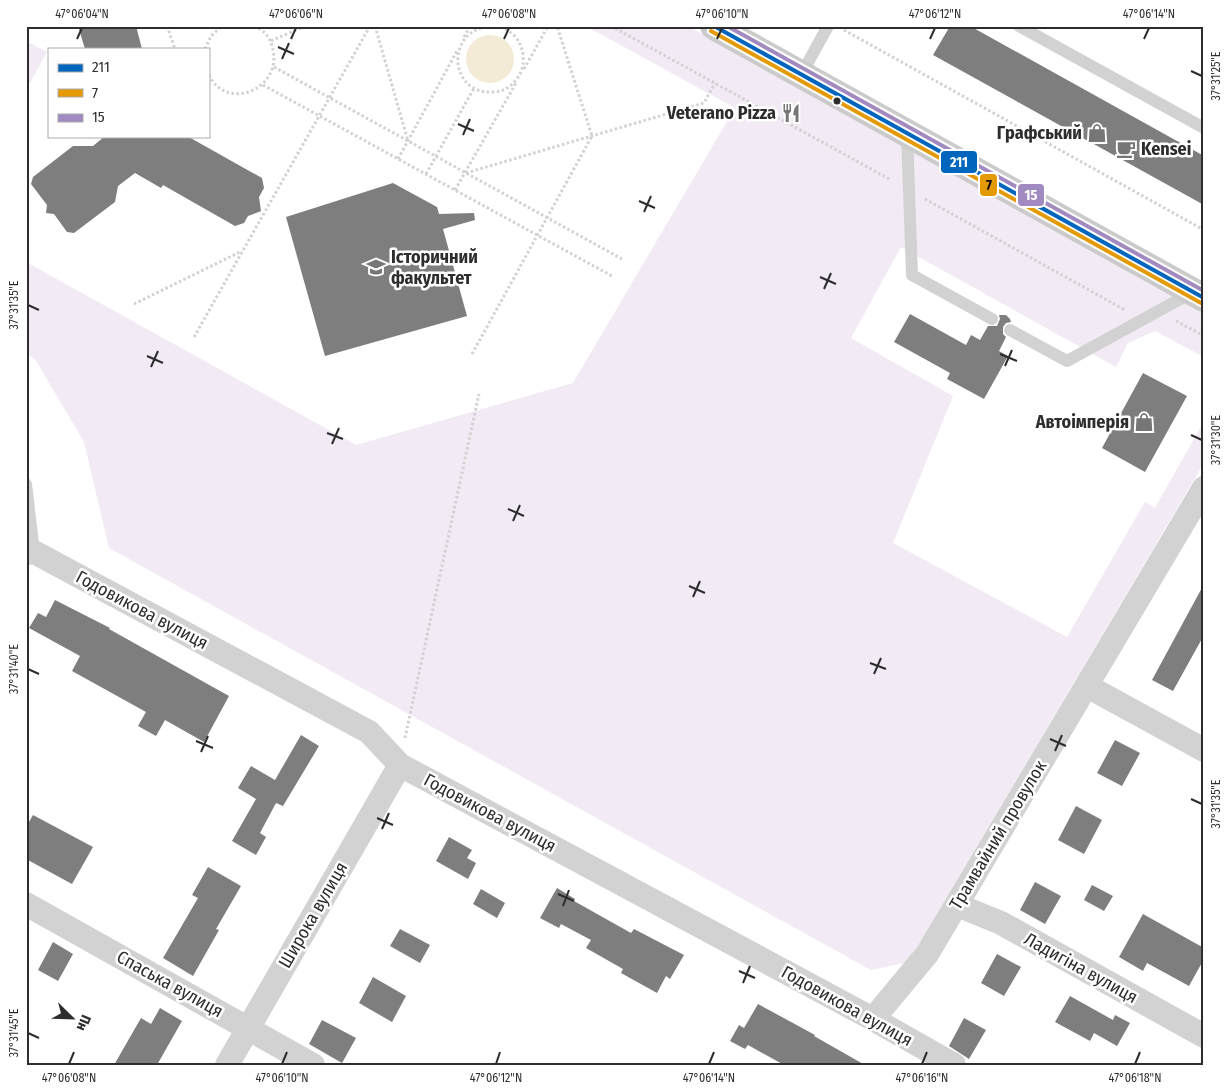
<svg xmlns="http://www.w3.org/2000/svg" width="1230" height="1091" font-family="'Fira Sans Condensed',sans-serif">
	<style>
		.green { fill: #f2eaf5 }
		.water { fill: #f3ebd5 }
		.building { fill: #7e7e7e }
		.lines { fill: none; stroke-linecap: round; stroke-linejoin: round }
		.path { stroke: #d2d2d2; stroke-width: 3; stroke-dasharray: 2.5 2.5; stroke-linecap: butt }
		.lane { stroke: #d2d2d2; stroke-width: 12 }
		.street { stroke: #d2d2d2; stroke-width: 24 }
		.secondary { stroke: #cbcbcb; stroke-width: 28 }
		.bus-1-casing { stroke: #fff; stroke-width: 8 }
		.bus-2-casing { stroke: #fff; stroke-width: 8 }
		.bus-3-casing { stroke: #fff; stroke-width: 8 }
		.bus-1 { stroke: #0065bd; stroke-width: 4 }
		.bus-2 { stroke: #e39a04; stroke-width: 4 }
		.bus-3 { stroke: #a18ac0; stroke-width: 4 }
		.ticks { fill: none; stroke: #2d2d2d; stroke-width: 2 }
		.bus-dot { fill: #2d2d2d; stroke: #fff; stroke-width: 2 }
		.labels { text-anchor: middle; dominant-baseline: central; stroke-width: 5; stroke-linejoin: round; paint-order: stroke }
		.poi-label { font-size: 18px; font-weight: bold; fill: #2d2d2d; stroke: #fff; text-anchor: end }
		.street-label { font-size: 18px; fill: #2d2d2d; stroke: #fff }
		.line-badge { stroke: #fff; stroke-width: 2 }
		.badge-label { font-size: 14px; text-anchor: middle; font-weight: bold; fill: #fff }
		.pale-badge-label { font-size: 14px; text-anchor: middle; font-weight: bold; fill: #111 }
		.neatline { fill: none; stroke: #2d2d2d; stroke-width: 2 }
		.ticks-label { font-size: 12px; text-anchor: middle; fill: #2d2d2d }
	</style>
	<rect width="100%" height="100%" fill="#fff"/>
	<path class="green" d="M586 26H688L1204 312V357L1155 331 1128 343 1116 367 901 247 851 338 953 396 893 543 1067 637 1145 502 1155 508 1204 421V463L917 947 904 963 871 970 109 548 84 442 35 359 26 354V262L356 445 573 383 735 108Z
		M26 41 47 52 26 90Z"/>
	<path class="water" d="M466 59a24 24 0 1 1 48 0a24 24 0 1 1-48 0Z"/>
	<path class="building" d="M78 26H136L142 49H85Z
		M950 26H970L1204 156V205L933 55Z
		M105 136H187L262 178 264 188 259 197 261 211 248 216 244 223 235 226 163 185 161 188 135 173 118 186 115 202 74 233 67 232 54 214 46 213 47 205 31 184 33 177 73 146H93Z
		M393 183 437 207 439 214 474 213 475 220 443 229 467 316 325 356 286 217Z
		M910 314 966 345 971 335 980 340 988 326H997L1000 319 999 315H1006L1010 319 1011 322 1006 323 1003 327V334L1006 337 999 351 1008 356 984 399 947 379 950 373 894 342Z
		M1143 373 1187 396 1145 472 1102 448Z
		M1204 584V635L1173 691 1152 680Z
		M55 600 110 628 109 629 229 696 204 742 165 720 156 736 138 726 146 712 72 671 80 656 29 628 38 613 46 617Z
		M301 735 319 746 283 806 276 803 260 833 266 837 256 855 232 841 256 799 238 788 251 766 275 780Z
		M1115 740 1140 753 1122 786 1097 773Z
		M1076 806 1102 820 1084 854 1058 840Z
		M33 815 93 847 72 884 26 859V827Z
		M449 837 472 850 467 858 476 863 468 879 436 861Z
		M208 867 241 886 216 929 219 930 193 976 163 958 198 898 192 895Z
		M1035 882 1061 896 1045 924 1020 910Z
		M1092 885 1113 896 1104 911 1084 900Z
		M557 888 575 899 574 901 631 933 634 929 684 955 670 979 666 976 657 993 621 973 623 969 586 948 591 940 561 924 559 928 540 918Z
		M481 889 505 903 497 918 473 904Z
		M1143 914 1204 948V959L1189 986 1147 963 1143 971 1119 957Z
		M400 929 430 945 420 963 390 946Z
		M53 942 73 954 58 981 38 970Z
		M997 954 1021 967 1004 996 981 983Z
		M373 977 406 996 392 1022 359 1003Z
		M1070 996 1113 1020 1115 1015 1130 1023 1117 1046 1094 1033 1090 1041 1055 1022Z
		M758 1004 815 1035 814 1036 865 1065H784L748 1045 745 1049 730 1041 739 1025 744 1028Z
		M160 1008 182 1021 157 1065H114L141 1018 151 1024Z
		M964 1018 986 1030 969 1059 949 1046Z
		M322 1020 356 1038 342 1063 309 1044Z"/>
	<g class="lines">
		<path class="path" d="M167 26 175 49
			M375 26 408 141
			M491 26C444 30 449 95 493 92 503 92 510 87 516 80 529 65 524 39 507 30 503 28 499 27 496 26
			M611 26 891 180
			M844 30 1204 230
			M464 37 470 26
			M271 41 305 26
			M205 49 211 36 222 26
			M274 67 622 259
			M524 69 548 26
			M209 75C227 113 285 88 272 46 270 37 264 31 255 26
			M263 85 612 276
			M398 159 457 51
			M466 173 704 103 715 83
			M426 174 474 88
			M455 190 516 83
			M925 199 1125 310
			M134 304 242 251
			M1176 321 1204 336
			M194 337 370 26
			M472 354 592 136 557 26
			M405 738 479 394"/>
		<path class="lane" d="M1019 26 1204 128
			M801 75 828 26
			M907 133 912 275 992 319
			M1010 330 1067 361 1193 292
			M26 484 34 552"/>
		<path class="street" d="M26 553 34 552 369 732 400 765 873 1019 954 1065
			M1087 686 1204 750
			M26 904 313 1065
			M957 905 1001 923 1204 1036
			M873 1019 927 954 1204 488
			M227 1065 400 765"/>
		<path class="secondary" d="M714 26 1204 298"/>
		<g class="bus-1-casing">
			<path id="bus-1" d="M714 26 1204 298"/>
		</g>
		<g class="bus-2-casing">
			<path id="bus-2" d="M711 31 1201 303"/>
		</g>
		<g class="bus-3-casing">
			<path id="bus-3" d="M727 26 1204 291"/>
		</g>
		<use href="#bus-1" class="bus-1"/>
		<use href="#bus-2" class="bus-2"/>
		<use href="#bus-3" class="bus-3"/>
	</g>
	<path class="ticks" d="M77 39 82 28M291 39 296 28M504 39 509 28M717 39 722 28M930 39 935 28M1144 39 1149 28M278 47 294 54M282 59 289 43M1191 71 1202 76M458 124 474 131M463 135 470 119M639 201 655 208M644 212 651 196M820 277 836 284M824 289 831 273M28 305 39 310M1000 354 1017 361M147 356 163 363M1005 366 1012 350M151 367 158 351M327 433 343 439M1191 435 1202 440M332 444 339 428M508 509 524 516M513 521 520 505M689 586 705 593M693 597 700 581M870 663 886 669M28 669 39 674M874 674 881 658M1050 739 1066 746M196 741 213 748M1055 751 1062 735M201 752 208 736M1191 799 1202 804M377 818 393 825M382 829 389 813M558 894 574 901M563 906 569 890M739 971 755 978M743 983 750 966M28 1033 39 1038M69 1064 74 1052M282 1064 287 1052M496 1064 500 1052M709 1064 714 1052M922 1064 927 1052M1135 1064 1140 1052"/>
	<defs>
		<g id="restaurant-bare" transform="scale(1.5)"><path d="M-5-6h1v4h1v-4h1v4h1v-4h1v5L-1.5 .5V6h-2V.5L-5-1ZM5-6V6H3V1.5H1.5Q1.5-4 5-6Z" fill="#767676" stroke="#fff" stroke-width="2.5" paint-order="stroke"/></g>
		<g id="shop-bare" transform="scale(1.5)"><path d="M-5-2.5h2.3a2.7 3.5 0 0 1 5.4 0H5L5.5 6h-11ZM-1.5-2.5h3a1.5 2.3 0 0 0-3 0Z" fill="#767676" stroke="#fff" stroke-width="2.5" paint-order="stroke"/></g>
		<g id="cafe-bare" transform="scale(1.5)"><path d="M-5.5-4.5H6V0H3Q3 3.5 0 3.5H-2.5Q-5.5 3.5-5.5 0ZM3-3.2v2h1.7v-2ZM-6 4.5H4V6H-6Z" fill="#767676" stroke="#fff" stroke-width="2.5" paint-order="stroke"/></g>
		<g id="university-bare" transform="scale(1.5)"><path d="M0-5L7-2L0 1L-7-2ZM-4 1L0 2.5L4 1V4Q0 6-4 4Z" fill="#767676" stroke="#fff" stroke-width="2.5" paint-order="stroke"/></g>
	</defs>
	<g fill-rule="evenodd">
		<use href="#restaurant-bare" x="791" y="113"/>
		<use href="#shop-bare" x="1097" y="133"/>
		<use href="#cafe-bare" x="1126" y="149"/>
		<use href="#university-bare" x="376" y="267"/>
		<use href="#shop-bare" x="1144" y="422"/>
	</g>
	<circle class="bus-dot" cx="837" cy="101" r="4.5"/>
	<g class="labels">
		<g class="poi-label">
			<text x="776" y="113">Veterano Pizza</text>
			<text x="1082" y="133">Графський</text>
			<text x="1141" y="149" text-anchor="start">Kensei</text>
			<text x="391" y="257" text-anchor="start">Історичний<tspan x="391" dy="21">факультет</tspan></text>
			<text x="1129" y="422">Автоімперія</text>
		</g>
		<g class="street-label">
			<text transform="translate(142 610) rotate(28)">Годовикова вулиця</text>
			<text transform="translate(490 813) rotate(28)">Годовикова вулиця</text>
			<text transform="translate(998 835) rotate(-59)">Трамвайний провулок</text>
			<text transform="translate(313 915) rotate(-60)">Широка вулиця</text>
			<text transform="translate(1081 968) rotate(29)">Ладигіна вулиця</text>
			<text transform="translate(170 984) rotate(29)">Спаська вулиця</text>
			<text transform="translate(847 1006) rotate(29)">Годовикова вулиця</text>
		</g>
	</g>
	<g class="line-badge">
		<rect x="940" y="150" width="38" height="24" rx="5" fill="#0065bd"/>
		<rect x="979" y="173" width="19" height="24" rx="5" fill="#e39a04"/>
		<rect x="1017" y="183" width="28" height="24" rx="5" fill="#a18ac0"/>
	</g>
	<g class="badge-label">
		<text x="959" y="167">211</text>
		<text x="1031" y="200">15</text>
	</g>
	<g class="pale-badge-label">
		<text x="989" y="190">7</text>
	</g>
	<rect width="1230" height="1091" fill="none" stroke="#ffffff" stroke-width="55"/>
	<rect x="48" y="48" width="162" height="90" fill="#ffffff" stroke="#ababab"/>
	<rect x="58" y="64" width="25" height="8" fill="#0065bd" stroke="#ababab"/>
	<text x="92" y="72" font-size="15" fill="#2d2d2d">211</text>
	<rect x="58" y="89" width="25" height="8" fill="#e39a04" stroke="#ababab"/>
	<text x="92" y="98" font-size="15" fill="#2d2d2d">7</text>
	<rect x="58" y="114" width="25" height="8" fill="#a18ac0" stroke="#ababab"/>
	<text x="92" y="122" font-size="15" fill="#2d2d2d">15</text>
	<g transform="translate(72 1018) rotate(113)" stroke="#ffffff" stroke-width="4" paint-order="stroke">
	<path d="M0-4L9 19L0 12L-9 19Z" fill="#2d2d2d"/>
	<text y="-8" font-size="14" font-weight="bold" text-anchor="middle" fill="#2d2d2d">Пн</text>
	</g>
	<rect x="28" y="28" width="1174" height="1036" class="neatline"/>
	<g class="ticks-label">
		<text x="82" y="18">47°06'04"N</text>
		<text x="296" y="18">47°06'06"N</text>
		<text x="509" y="18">47°06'08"N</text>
		<text x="722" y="18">47°06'10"N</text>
		<text x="935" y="18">47°06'12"N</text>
		<text x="1149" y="18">47°06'14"N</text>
		<text transform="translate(1216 76) rotate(-90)" y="4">37°31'25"E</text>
		<text transform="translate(14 305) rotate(-90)" y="4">37°31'35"E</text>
		<text transform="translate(1216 440) rotate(-90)" y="4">37°31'30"E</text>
		<text transform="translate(14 669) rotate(-90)" y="4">37°31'40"E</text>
		<text transform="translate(1216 804) rotate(-90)" y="4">37°31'35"E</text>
		<text transform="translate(14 1033) rotate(-90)" y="4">37°31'45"E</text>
		<text x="69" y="1082">47°06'08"N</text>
		<text x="282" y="1082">47°06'10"N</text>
		<text x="496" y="1082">47°06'12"N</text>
		<text x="709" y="1082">47°06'14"N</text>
		<text x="922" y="1082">47°06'16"N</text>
		<text x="1135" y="1082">47°06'18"N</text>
	</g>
</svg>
